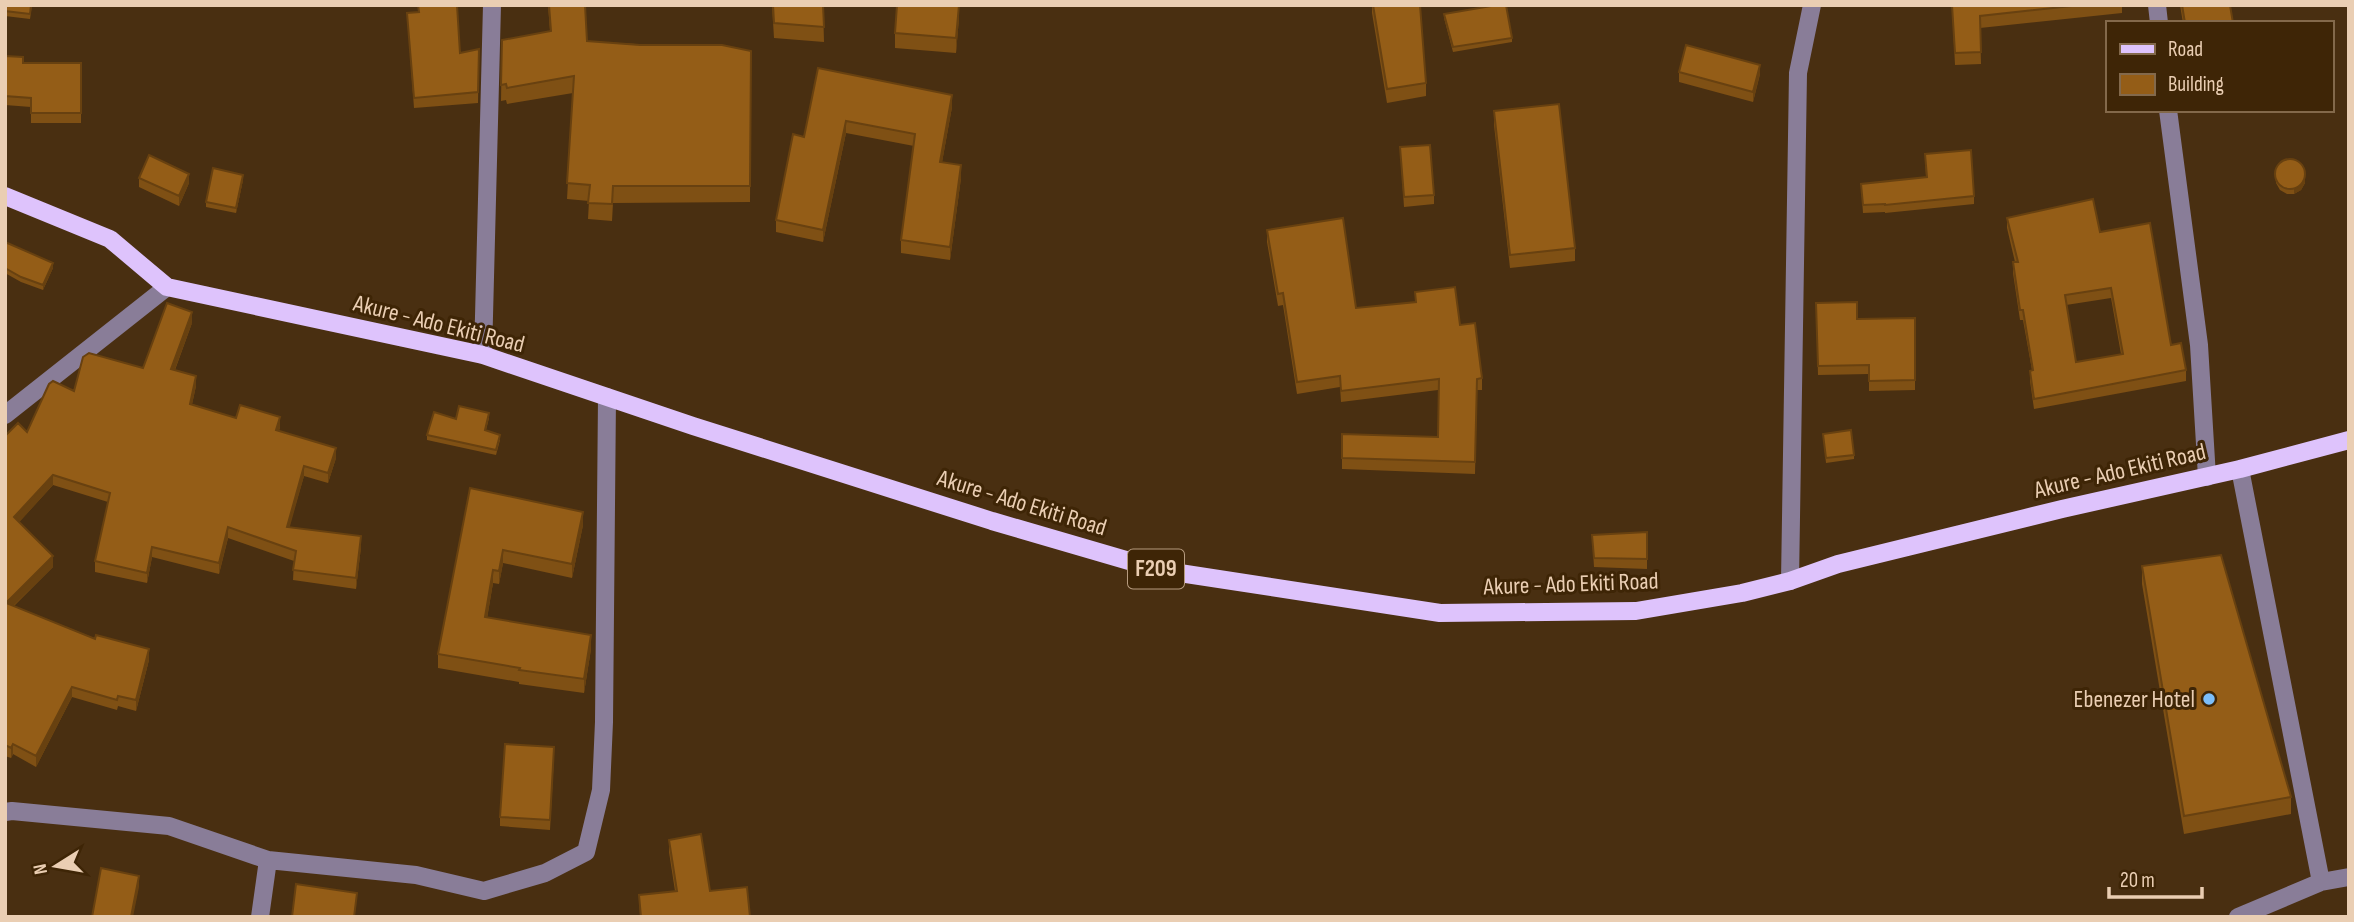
<svg xmlns="http://www.w3.org/2000/svg" width="2354" height="922" font-family="'Sofia Sans Condensed',sans-serif">
	<style>
		.lines { fill: none; stroke-linecap: round; stroke-linejoin: round }
		.minor { stroke: #897d98; stroke-width: 18 }
		.major { stroke: #dec3fc; stroke-width: 18 }
		.wall { fill: #7f5014; fill-rule: evenodd }
		.shaded-wall { fill: #684110 }
		.building { fill: #945d17; stroke: #684110; stroke-width: 2; fill-rule: evenodd }
		.poi-dot { fill: #7cbef9; stroke: #3e2506; stroke-width: 2.5 }
		.labels { text-anchor: middle; dominant-baseline: central; stroke-width: 6; stroke-linejoin: round; paint-order: stroke }
		.shield { fill: #3e2506; stroke: #b69b7f; stroke-width: 2 }
		.shield-label { font-size: 23px; font-weight: bold; fill: #eaceb3 }
		.street-label { font-size: 24px; fill: #eaceb3; stroke: #3e2506 }
		.poi-label { font-size: 24px; fill: #eaceb3; stroke: #3e2506; text-anchor: end }
	</style>
	<rect width="100%" height="100%" fill="#492f11"/>
	<g class="lines">
		<path class="minor" d="M2157 5 2159 23
			M2168 110 2199 345 2207 477
			M483 355 492 5
			M5 415 167 287
			M1790 581 1798 73 1812 5
			M5 812 12 811 169 826 268 860 416 875 484 891 545 873 586 852 601 790 604 722 607 397
			M2321 882 2349 877
			M260 917 268 860
			M2238 917 2321 882 2240 469"/>
		<path class="major" d="M5 196 110 239 167 287 483 355 693 426 992 521 1160 570 1440 613 1636 611 1742 593 1790 581 1838 564 2062 509 2240 469 2349 440"/>
	</g>
	<path class="wall" d="M5 5H32L30 19 5 16Z
		M548 5H585L587 41 751 51 750 202 613 203 612 221 588 219 589 201 567 199 573 93 507 104 506 100 501 101 502 40 550 31Z
		M772 5H823L824 42 774 38Z
		M1372 5H1420L1426 83V96L1387 103 1372 13Z
		M1952 5H2122V13L1980 28 1981 64 1955 65Z
		M2180 5H2230L2233 23H2183Z
		M418 12 460 53 479 49 478 103 414 108 407 13Z
		M1444 14 1512 38V42L1453 52 1444 18Z
		M959 18 956 53 895 48V33Z
		M5 56 23 63H81V123H31V107L5 105Z
		M818 68 952 107 942 162 961 178 950 260 901 253V240L914 146 846 133 823 242 776 232V220L804 137Z
		M1679 72 1760 74 1753 102 1679 82Z
		M1494 111 1575 248V261L1510 268 1494 125Z
		M1400 147 1434 195V204L1404 207Z
		M1925 154 1974 196V204L1885 213V212L1863 213 1861 184 1926 177Z
		M2275 170 2305 183 2301 190 2294 194H2287L2280 190 2276 183Z
		M139 178 189 183 179 206 139 187Z
		M243 180 236 213 206 207V202Z
		M2007 218 2100 232 2186 370V381L2034 409 2030 381V371L2032 370 2023 320H2020L2013 273V262H2015L2007 228ZM2111 298 2121 354 2076 362 2066 305Z
		M1267 230 1356 308 1415 302V292L1460 325 1482 378V390H1477L1475 474 1342 469V434L1438 437V390L1341 402 1340 387 1297 394 1283 305 1278 306 1267 242Z
		M5 242 53 268 43 290 21 282 5 273Z
		M1816 303 1857 319 1915 318V390L1869 391V374L1818 375Z
		M192 323 175 370 196 386 192 404 236 418 280 427 279 431 336 458 328 483 304 476 289 527 361 547 356 589 293 580 294 561 228 538 219 574 152 557 147 583 95 572V561L108 502 53 485 19 522 53 567 14 606 149 660 136 711 118 706 117 710 72 697 36 767 13 754 11 758 5 756V436L27 432 74 391 143 368Z
		M489 418 486 430 500 440 496 455 427 440V435L456 419Z
		M1823 434 1854 455V459L1826 463Z
		M470 488 583 525 572 578 503 563 499 584 493 583 487 618 591 649 584 693 519 684V682L438 668V654Z
		M1647 532V569L1594 567 1592 535Z
		M2142 566 2291 797V814L2184 834 2142 584Z
		M554 757 550 830 500 826V817Z
		M669 840 710 891 750 917H640L639 895 675 891 669 852Z"/>
	<path class="shaded-wall" d="M959 5V18L956 53V38Z
		M1760 65V74L1753 102V92Z
		M952 95V107L940 174V162Z
		M846 121V133L823 242V230Z
		M961 165V178L950 260V247Z
		M189 174V183L179 206V196Z
		M243 175V180L236 213V208Z
		M2305 178V183L2301 190 2294 194V189Z
		M53 263V268L43 290V285Z
		M192 312V323L171 380V369Z
		M196 376V386L190 414V404Z
		M280 417V427L276 440V430Z
		M336 448V458L328 483V473Z
		M304 466V476L287 537V527Z
		M53 475V485L14 528V517Z
		M583 512V525L572 578V564Z
		M228 527V538L219 574V563Z
		M361 536V547L356 589V578Z
		M152 547V557L147 583V573Z
		M503 550V563L499 584V571Z
		M53 556V567L6 613V603Z
		M493 570V583L485 631V617Z
		M591 635V649L584 693V679Z
		M149 649V660L136 711V700Z
		M72 687V697L36 767V756Z
		M13 744V754L11 758V748Z
		M139 876V887L133 917H131Z"/>
	<path class="building" d="M5 5H31L30 14 5 11Z
		M418 5H457L460 53 479 49 478 92 414 98 407 13 419 12Z
		M549 5H585L587 41 640 45H722L751 51 750 186H613L612 204 588 203 590 185 567 183 574 76 507 88 506 84 501 85 502 40 551 31Z
		M773 5H823L824 27 774 23Z
		M897 5H959L956 38 895 33Z
		M1373 5H1420L1426 83 1387 89Z
		M1497 5H1506L1512 38 1453 47 1444 14Z
		M1952 5H2081L1980 16 1981 52 1955 53Z
		M2182 5H2230L2233 23H2185Z
		M1686 45 1760 65 1753 92 1679 72Z
		M5 56 23 57V63H81V113H31V98L5 96Z
		M818 68 952 95 940 162 961 165 950 247 901 240 915 134 846 121 823 230 776 220 793 134 804 137Z
		M1559 104 1575 248 1510 255 1494 111Z
		M1430 145 1434 195 1404 197 1400 147Z
		M1971 150 1974 196 1885 205V204L1863 205 1861 184 1927 177 1925 154Z
		M149 155 189 174 179 196 139 178Z
		M2275 174a15 15 0 1 1 30 0a15 15 0 1 1-30 0Z
		M213 168 243 175 236 208 206 202Z
		M2093 199 2100 232 2150 223 2171 345 2181 343 2186 370 2034 399 2030 371 2033 370 2023 310H2020L2013 262H2018L2007 218ZM2111 288 2123 354 2076 362 2065 295Z
		M1343 218 1356 308 1416 302 1415 292 1455 287 1460 325 1475 323 1482 378 1477 379 1475 462 1342 458V434L1438 437 1439 379 1341 391 1340 376 1297 382 1283 293 1278 294 1267 230Z
		M5 242 53 263 43 285 21 277 5 268Z
		M1857 302V319L1915 318V380L1869 381V365L1818 366 1816 303Z
		M167 303 192 312 171 369 196 376 190 404 236 418 240 405 280 417 276 430 336 448 328 473 304 466 287 527 361 536 356 578 293 570 296 551 228 527 219 563 152 547 147 573 95 561 110 493 53 475 14 517 53 556 6 603 95 639 96 635 149 649 136 700 118 696 117 700 72 687 36 756 13 744 11 748 5 745V436L18 423 27 432 49 384 53 381 74 391 83 357 89 353 143 368Z
		M459 406 489 413 485 430 500 435 496 450 427 435 434 412 456 419Z
		M1851 430 1854 455 1826 458 1823 434Z
		M470 488 583 512 572 564 503 550 499 571 493 570 485 617 591 635 584 679 519 670 520 668 438 654Z
		M1647 532V559L1594 558 1592 535Z
		M2221 555 2291 797 2184 816 2142 566Z
		M505 744 554 747 550 820 500 817Z
		M701 834 710 891 747 887 750 917H641L639 895 677 891 669 840Z
		M101 868 139 876 131 917H92Z
		M296 884 357 893 354 917H292Z"/>
	<circle class="poi-dot" cx="2209" cy="699" r="7"/>
	<g class="labels">
		<rect class="shield" x="1128" y="549.5" width="56" height="39" rx="5"/>
		<g class="shield-label">
			<text x="1156" y="569">F209</text>
		</g>
		<g class="street-label">
			<text transform="translate(439 324) rotate(14)">Akure - Ado Ekiti Road</text>
			<text transform="translate(2120 471) rotate(-13)">Akure - Ado Ekiti Road</text>
			<text transform="translate(1022 503) rotate(17)">Akure - Ado Ekiti Road</text>
			<text transform="translate(1571 584) rotate(-2)">Akure - Ado Ekiti Road</text>
		</g>
		<g class="poi-label">
			<text x="2195" y="699">Ebenezer Hotel</text>
		</g>
	</g>
	<rect width="2354" height="922" fill="none" stroke="#eaceb3" stroke-width="14"/>
	<rect x="2106" y="21" width="228" height="91" fill="#3e2506" stroke="#83694b" stroke-width="2"/>
	<rect x="2120" y="44" width="35" height="10" fill="#dec3fc" stroke="#83694b" stroke-width="2"/>
	<text x="2168" y="56" font-size="21" fill="#eaceb3">Road</text>
	<rect x="2120" y="74" width="35" height="21" fill="#945d17" stroke="#83694b" stroke-width="2"/>
	<text x="2168" y="91" font-size="21" fill="#eaceb3">Building</text>
	<g transform="translate(56 866) rotate(259)" stroke="#3e2506" stroke-width="5" paint-order="stroke">
	<path d="M0-5L12 26L0 18L-12 26Z" fill="#eaceb3"/>
	<text y="-10" font-size="19" font-weight="bold" text-anchor="middle" fill="#eaceb3">N</text>
	</g>
	<path d="M2109 887v10h93v-10" fill="none" stroke="#eaceb3" stroke-width="3.5"/>
	<text x="2120" y="887" font-size="21" fill="#eaceb3" stroke="#3e2506" stroke-width="5" paint-order="stroke">20 m</text>
</svg>
